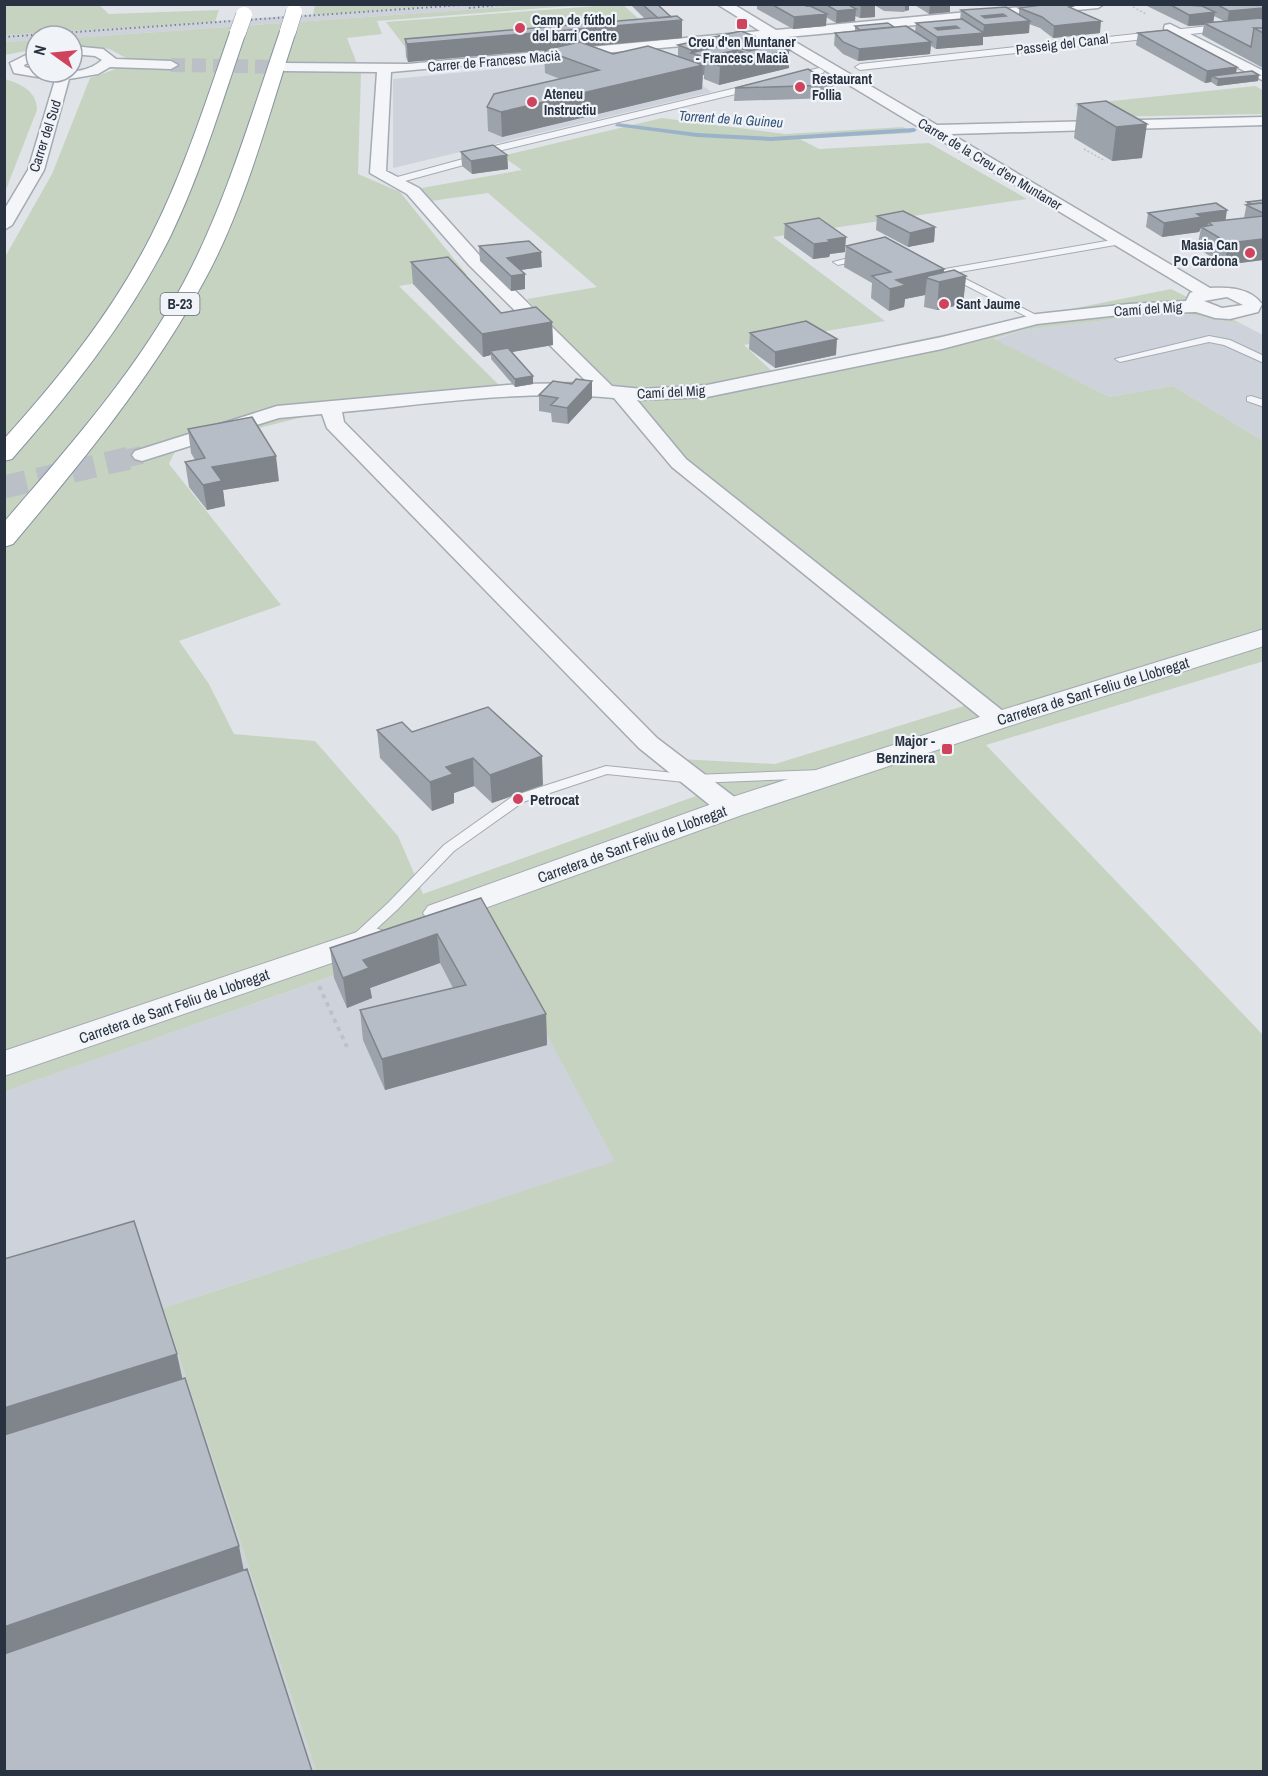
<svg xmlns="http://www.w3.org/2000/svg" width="1268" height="1776" font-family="'Archivo Narrow',sans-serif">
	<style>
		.built { fill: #ced3db }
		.green { fill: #c6d3c1; fill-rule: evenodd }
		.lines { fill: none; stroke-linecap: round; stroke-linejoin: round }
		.stream { fill: #9bb3ca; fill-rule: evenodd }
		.minor-tunnel-far2 { stroke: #bbc0c7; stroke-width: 14; stroke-dasharray: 14 7; stroke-linecap: butt }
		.minor-tunnel-far1 { stroke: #bbc0c7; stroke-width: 18; stroke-dasharray: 18 9; stroke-linecap: butt }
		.minor-tunnel { stroke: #bbc0c7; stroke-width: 23; stroke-dasharray: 23 12; stroke-linecap: butt }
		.service-casing { stroke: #a5abb3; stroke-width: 2 }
		.pedestrian-casing { stroke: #a5abb3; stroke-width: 2 }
		.minor-casing { stroke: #a5abb3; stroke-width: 3 }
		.tertiary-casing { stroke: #a5abb3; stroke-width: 2 }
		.motorway-casing { stroke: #8792a0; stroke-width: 2 }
		.path-far1 { stroke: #bec2c8; stroke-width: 1.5; stroke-dasharray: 2 2; stroke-linecap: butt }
		.path { stroke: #bec2c8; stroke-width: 4; stroke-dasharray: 4.5 4.5; stroke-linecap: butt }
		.service { fill: #f3f5f8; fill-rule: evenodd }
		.pedestrian { fill: #f3f5f8; fill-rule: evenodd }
		.minor { fill: #f3f5f8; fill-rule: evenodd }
		.tertiary { fill: #f3f5f8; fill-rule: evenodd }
		.motorway { fill: #fff; fill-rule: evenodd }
		.rail { stroke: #798493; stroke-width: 2; stroke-dasharray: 1.5 3; stroke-linecap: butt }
		.motorway-bridge-casing { stroke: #8792a0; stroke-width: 17; stroke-linecap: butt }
		.motorway-bridge { stroke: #fff; stroke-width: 16 }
		.wall { fill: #9da3aa; fill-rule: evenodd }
		.shaded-wall { fill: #80848b; fill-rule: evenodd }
		.building { fill: #b7bdc6; stroke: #80848b; stroke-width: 1.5; fill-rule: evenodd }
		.poi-dot { fill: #d0435d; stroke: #f0f3f7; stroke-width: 2 }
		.labels { text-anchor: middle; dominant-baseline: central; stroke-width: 4.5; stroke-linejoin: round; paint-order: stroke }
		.far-poi-label { font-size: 14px; font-weight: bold; fill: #283241; stroke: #f0f3f7; text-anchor: start }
		.far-street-label { font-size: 14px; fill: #283241; stroke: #f0f3f7 }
		.far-water-label { font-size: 14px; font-style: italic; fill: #325276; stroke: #f0f3f7 }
		.shield { fill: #f0f3f7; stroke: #646c78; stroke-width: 1.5 }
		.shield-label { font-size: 14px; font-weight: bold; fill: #283241 }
		.street-label { font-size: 15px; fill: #283241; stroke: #f0f3f7 }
		.poi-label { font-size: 15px; font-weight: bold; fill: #283241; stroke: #f0f3f7; text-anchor: end }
	</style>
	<rect width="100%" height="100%" fill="#e0e4e9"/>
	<path class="built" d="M452 5H535L72 38V36H36V40L5 42V35Z
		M653 54 712 92 393 168V79Z
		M1175 312 1242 324 1263 335V441L1173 386 1109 397 994 340 1023 330Z
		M487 922 616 1161 163 1308 316 1771H5L4 1091Z"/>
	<path class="green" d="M622 4 657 35 412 56 386 22Z
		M5 5H99L109 14 219 10 215 22 5 35Z
		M315 5V4L452 5 313 15Z
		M535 5H584L377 21 382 34 347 38 361 74 358 174 400 192 467 275 399 286 502 388 607 383 527 299 597 287 488 193 431 201 416 189 522 170 502 156 662 118 785 134 903 127 912 133 800 139 819 149 929 143 1027 199 773 237 885 321 744 345 775 374 912 341 1171 289 1242 324 1175 312 1023 330 994 339 1109 397 1173 386 1263 441 1264 661 986 745 1263 1035V1771H316L163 1308 615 1161 486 922 5 1091V257L52 174 90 78 113 70 128 59 109 49 72 45V38ZM577 392 620 401 670 460 970 704 775 764 679 759 659 766 696 796 423 894 398 836 315 741 234 734 209 684 179 641 281 605 169 464 176 449 307 416 345 410Z
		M36 40V49L5 55V42Z
		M5 79C21 84 37 91 37 110L5 192Z
		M1255 86 1263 90V114L1095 117 1074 105Z"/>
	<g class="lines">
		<path class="stream" d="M617 123 697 133 771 137 914 128 917 130 914 132 771 141 697 137 615 126Z"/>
		<path class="minor-tunnel-far2" d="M171 65 284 67"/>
		<path class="minor-tunnel-far1" d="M128 458 142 455"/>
		<path class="minor-tunnel" d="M4 487 134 457"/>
		<g class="service-casing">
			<path id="service" d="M1118 239 1121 240V244L954 273 1040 317V321L1037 322 940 272 945 269Z
				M864 254 867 255V259L838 265 833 262Z
				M1209 336 1230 340 1264 356V363L1224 345 1209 342 1120 362 1115 359Z
				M1251 396 1264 400V407L1247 401V397Z
				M606 766 694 775 821 770 828 774 821 778 694 783 607 774 523 802 454 851 398 909 360 944H350L347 941 350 938 388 903 444 845 513 796Z"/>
		</g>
		<g class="pedestrian-casing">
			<path id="pedestrian" d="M1264 20V26L860 70 855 67 860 64Z
				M819 68 824 71 823 73 490 153 482 160 394 184 388 181 390 179 474 156 482 149Z"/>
		</g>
		<g class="minor-casing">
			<path id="minor" d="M717 4H733L776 30 1052 4H1104L1098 8 787 37 937 125 1264 117V125L951 134 1210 288C1229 287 1250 288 1262 304L1258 312 1230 319 1215 318 1196 312 1129 314 1037 324 942 349 707 397 637 400 686 459 1008 715 1012 720 1008 725 999 728 990 725 672 467 614 398C524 389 432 404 342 412L344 422 657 738 741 802 745 808 741 814 731 816 721 814 639 748 327 428 322 414 279 418 142 461 135 459 132 455 135 451 277 406 519 384 588 383 469 265 407 194 370 173 377 72 284 71 277 67 284 63 408 64 760 31ZM771 38 1193 292 1190 293 1186 301 1129 304 1037 314 942 337 707 385 643 389 612 386 481 257 419 188 386 171 391 72ZM1227 297 1243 305 1222 308 1204 301Z
				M1170 24 1264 71V81L1165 31 1164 28 1165 25Z
				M72 46 103 49 116 59 171 61 178 65 171 69 110 67 98 74 69 79 44 170 12 225 4 230V210L28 170 55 80 14 73 10 63 36 50V59L24 65 25 67 36 70V72C58 72 84 76 102 60L95 56 72 54Z"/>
		</g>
		<g class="tertiary-casing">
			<path id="tertiary" d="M1264 629V646L1009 726 742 815 452 920 440 923 428 920 423 913 428 906 720 801 989 714Z
				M372 927 384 931 389 938 384 945 4 1076V1051Z"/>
		</g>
		<g class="motorway-casing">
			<path id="motorway" d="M288 26 296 31C269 113 245 208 203 283 151 378 82 462 13 544L4 547V522C69 447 137 370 184 282 226 203 251 115 280 31Z
				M238 27 246 32C222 101 202 171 170 237 129 319 72 391 12 459L4 461V439C60 377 113 311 151 236 184 171 206 101 230 32Z"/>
		</g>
		<path class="path-far1" d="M1133 7 1146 14
			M1084 149 1105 161"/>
		<path class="path" d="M319 986 347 1047"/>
		<use href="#service" class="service"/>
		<use href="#pedestrian" class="pedestrian"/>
		<use href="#minor" class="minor"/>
		<use href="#tertiary" class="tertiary"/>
		<use href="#motorway" class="motorway"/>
		<path class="rail" d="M469 8 508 4
			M4 37 476 4"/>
		<g class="motorway-bridge-casing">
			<path id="motorway-bridge" d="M288 31 294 12
				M238 32 244 15"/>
		</g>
		<use href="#motorway-bridge" class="motorway-bridge"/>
	</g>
	<path class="wall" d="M630 4H657L682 38 591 46 613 54 678 57V45L754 36V50H789V68L719 85 704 79V75H703L702 89 502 137 488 131 487 107 560 79 545 73 544 50 408 62 406 57 405 39 645 19Z
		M757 4H875V17L860 18 855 16V21L836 23 826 17V26L793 29 757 9Z
		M876 4H909V10L905 11 904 12 884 11 876 6Z
		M913 4H950V12L929 14Z
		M1148 4H1263V68L1202 35 1204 25 1188 26 1147 6ZM1214 16 1224 21 1213 22Z
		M1019 8H1072L1100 33 1053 38 1040 28 1029 24V33L983 37V45L936 49 931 46 930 54 858 61 843 54 834 45 835 33 855 31V26L894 27 915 32 916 23 960 20 961 10 1019 14Z
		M1138 33 1237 67 1236 73 1258 81 1217 86 1211 82 1205 83 1136 45Z
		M833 85 832 98 734 101 735 88Z
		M1106 101 1142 158 1112 161 1074 138 1078 104Z
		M461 152 507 155 508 169 472 174 462 166Z
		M1263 200V260L1224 265 1197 248 1201 228 1199 232 1162 237 1146 227 1148 213 1226 220 1244 218 1247 202Z
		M877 216 935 227 934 242 908 247 876 230Z
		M785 224 845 252 830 254 829 257 813 259 784 238Z
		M479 246 542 267 520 270 525 274V289L511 291 480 261Z
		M846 246 944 269V272L966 276 963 304 937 310 924 307 925 295 905 299 904 307 889 311 871 298 872 283 844 267Z
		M411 262 501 313 552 322 553 345 511 352 533 376V384L515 387 491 359V355L483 357 413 284Z
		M750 333 836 355 775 368 749 349Z
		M539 395 592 398 568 424 552 422 551 413 539 411Z
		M188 429 279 481 223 490 225 506 207 510 189 487 185 462 195 460 191 453Z
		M377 730 412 732 543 785 492 803 474 786 454 793V803L432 811 380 758Z
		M481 898 546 1014 547 1045 385 1090 363 1040 360 1010 453 988 440 963 370 988 372 998 347 1008 334 978 330 948Z"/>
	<path class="shaded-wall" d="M807 4H818L817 6 807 7Z
		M837 4 856 9 855 21 836 23Z
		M905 4H909V10L905 11Z
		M930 4H950V12L929 14Z
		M875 5V17L860 18 861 6Z
		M1263 8V20L1227 23 1229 11Z
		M1215 12 1213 24 1204 23V25L1188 26 1189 15Z
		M827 14 826 26 793 29 794 17Z
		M1003 14 1002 23 1030 21 1029 33 983 37V45L936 49 937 37 935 28 956 26 955 36 983 33 984 25 982 16Z
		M682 20V38L408 62 407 44Z
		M1101 21 1100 33 1053 38 1054 26Z
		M754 36V58L789 50V68L719 85 720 66 705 61 704 75H703L704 57 691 53V68V50L711 45V55L728 42ZM737 50 743 52 737 62Z
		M931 42 930 54 858 61 859 49Z
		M703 65 702 89 502 137 501 112Z
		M1237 67 1235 77 1259 75 1258 81 1217 86 1218 79 1212 76 1211 82 1205 83 1207 71Z
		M1147 124 1142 158 1112 161 1116 127Z
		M507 155 508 169 472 174 471 161Z
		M1227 210 1225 224 1212 225 1208 222 1207 227H1201L1199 232 1162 237 1164 223 1197 214Z
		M935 227 934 242 908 247 910 233Z
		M846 237 845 252 830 254 829 257 813 259 814 244 828 240Z
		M1263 239V260L1224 265 1228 243Z
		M541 252 542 267 507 272V258Z
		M944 269 943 281 966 276 963 304 937 310 939 282 927 278 925 295 905 299 904 307 889 311 890 289 896 280Z
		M525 274V289L511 291V276Z
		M552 322 553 345 494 355 490 351 491 355 483 357 482 334Z
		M837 339 836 355 775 368V352Z
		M533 376V384L515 387V379Z
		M592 381V398L568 424 567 408Z
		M276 456 279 481 223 490 225 506 207 510 203 485 212 467Z
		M542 756 543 785 492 803 490 775Z
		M473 758 474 786 454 793V803L432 811 430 782 446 767Z
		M437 934 440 963 370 988 372 998 347 1008 343 978 363 960Z
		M546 1014 547 1045 385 1090 382 1059Z
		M177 1354 186 1395 4 1453V1408Z
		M239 1546 247 1587 4 1672V1627Z"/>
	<path class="building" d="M642 4H657L671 17 658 18Z
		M771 4H804L806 6H810L827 14 794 17Z
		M825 4H847L856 9 837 11Z
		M857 4H875V5L861 6Z
		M1049 4H1069L1073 6 1069 7 1101 21 1054 26 1042 17 1019 8Z
		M1169 4 1202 6 1215 12 1189 15Z
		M1216 4H1263V8L1229 11Z
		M1006 7 1030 21 984 25 961 10ZM1003 14 1006 16 985 18 982 16Z
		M677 16 682 20 407 44 405 39Z
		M1261 18 1263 20V28H1254L1251 47 1204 23Z
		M962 19 984 33 937 37 916 23ZM956 26 959 28 938 30 935 28Z
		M888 23 894 27 860 30 855 26Z
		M906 26 931 42 859 49 843 42 835 33Z
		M1254 28H1263V33Z
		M1167 30 1237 67 1207 71 1138 33Z
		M741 31 754 36 728 42 734 43 742 42 754 46 743 49 749 51 774 45 789 50 720 66 705 61 743 52 737 50 704 57 691 53 716 47 711 45 691 50 678 45Z
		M580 42 613 54 648 46 703 65 501 112 487 107 494 94 599 70 544 50Z
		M808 69 833 85 735 88Z
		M1252 71 1259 75 1218 79 1212 76Z
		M1106 101 1147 124 1116 127 1078 104Z
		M493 145 507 155 471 161 461 152Z
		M1263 200V204L1261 203 1251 204 1247 202Z
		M1216 203 1227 210 1197 214 1202 217 1164 223 1148 213Z
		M1261 203 1263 204V213L1246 205Z
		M903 211 935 227 910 233 877 216Z
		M1263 216V239L1228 243 1201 227 1212 225 1208 222Z
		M819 218 846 237 828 240 830 242 814 244 785 224Z
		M885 237 944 269 896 280 906 285 890 289 872 276 891 272 846 246Z
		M529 241 541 252 507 258 525 274 511 276 479 246Z
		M448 257 501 313 536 307 552 322 482 334 411 262Z
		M954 270 966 276 939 282 927 278 928 276Z
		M806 321 837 339 775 352 750 333Z
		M508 348 533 376 515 379 490 351Z
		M576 379 592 381 567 408 551 405 558 398 539 395 553 381 572 384Z
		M252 417 276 456 212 467 222 481 203 485 185 462 205 458 188 429Z
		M488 707 542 756 490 775 473 758 446 767 453 774 430 782 377 730 402 722 412 732Z
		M481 898 546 1014 382 1059 360 1010 466 985 437 934 363 960 369 968 343 978 330 948Z
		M134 1221 177 1354 4 1408V1259Z
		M185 1378 239 1546 4 1627V1435Z
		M247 1569 312 1771 4 1772V1654Z"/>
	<g class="poi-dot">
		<rect x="736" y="18" width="12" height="12" rx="3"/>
		<circle cx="520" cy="28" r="6"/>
		<circle cx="800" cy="87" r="6"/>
		<circle cx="532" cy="102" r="6"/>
		<circle cx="1250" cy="253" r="6"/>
		<circle cx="944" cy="304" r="6"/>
		<rect x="941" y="743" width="12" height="12" rx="3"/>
		<circle cx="518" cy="799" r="6"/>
	</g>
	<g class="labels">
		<g class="far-poi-label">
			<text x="532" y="20">Camp de fútbol<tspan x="532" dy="16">del barri Centre</tspan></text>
			<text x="742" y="42" text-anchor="middle">Creu d'en Muntaner<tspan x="742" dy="16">- Francesc Macià</tspan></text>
			<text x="812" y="79">Restaurant<tspan x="812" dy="16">Follia</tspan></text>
			<text x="544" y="94">Ateneu<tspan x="544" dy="16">Instructiu</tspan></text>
			<text x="1238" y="245" text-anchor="end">Masia Can<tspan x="1238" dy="16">Po Cardona</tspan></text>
			<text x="956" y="304">Sant Jaume</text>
		</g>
		<g class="far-street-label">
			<text transform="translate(1062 44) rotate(-7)">Passeig del Canal</text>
			<text transform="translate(494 61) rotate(-5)">Carrer de Francesc Macià</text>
			<text transform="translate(45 136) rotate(-72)">Carrer del Sud</text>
			<text transform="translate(990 164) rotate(31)">Carrer de la Creu d'en Muntaner</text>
			<text transform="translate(1148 309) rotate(-4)">Camí del Mig</text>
			<text transform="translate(671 392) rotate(-3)">Camí del Mig</text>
		</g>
		<g class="far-water-label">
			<text transform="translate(731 119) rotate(4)">Torrent de la Guineu</text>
		</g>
		<rect class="shield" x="160.5" y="293" width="39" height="22" rx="4.5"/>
		<g class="shield-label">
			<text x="180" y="304">B-23</text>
		</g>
		<g class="street-label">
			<text transform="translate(1093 691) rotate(-17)">Carretera de Sant Feliu de Llobregat</text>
			<text transform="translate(632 844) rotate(-20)">Carretera de Sant Feliu de Llobregat</text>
			<text transform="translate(174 1006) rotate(-19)">Carretera de Sant Feliu de Llobregat</text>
		</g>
		<g class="poi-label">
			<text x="935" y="740">Major -<tspan x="935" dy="17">Benzinera</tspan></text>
			<text x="530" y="799" text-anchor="start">Petrocat</text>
		</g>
	</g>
	<rect width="1268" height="1776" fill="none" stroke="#283241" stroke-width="12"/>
	<g transform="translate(54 54) rotate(285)"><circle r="28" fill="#f0f3f7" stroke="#a0a6ae" stroke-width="1.5"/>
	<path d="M0-4.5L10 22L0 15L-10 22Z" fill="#d0435d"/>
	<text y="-9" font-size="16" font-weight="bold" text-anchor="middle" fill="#283241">N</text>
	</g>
</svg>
